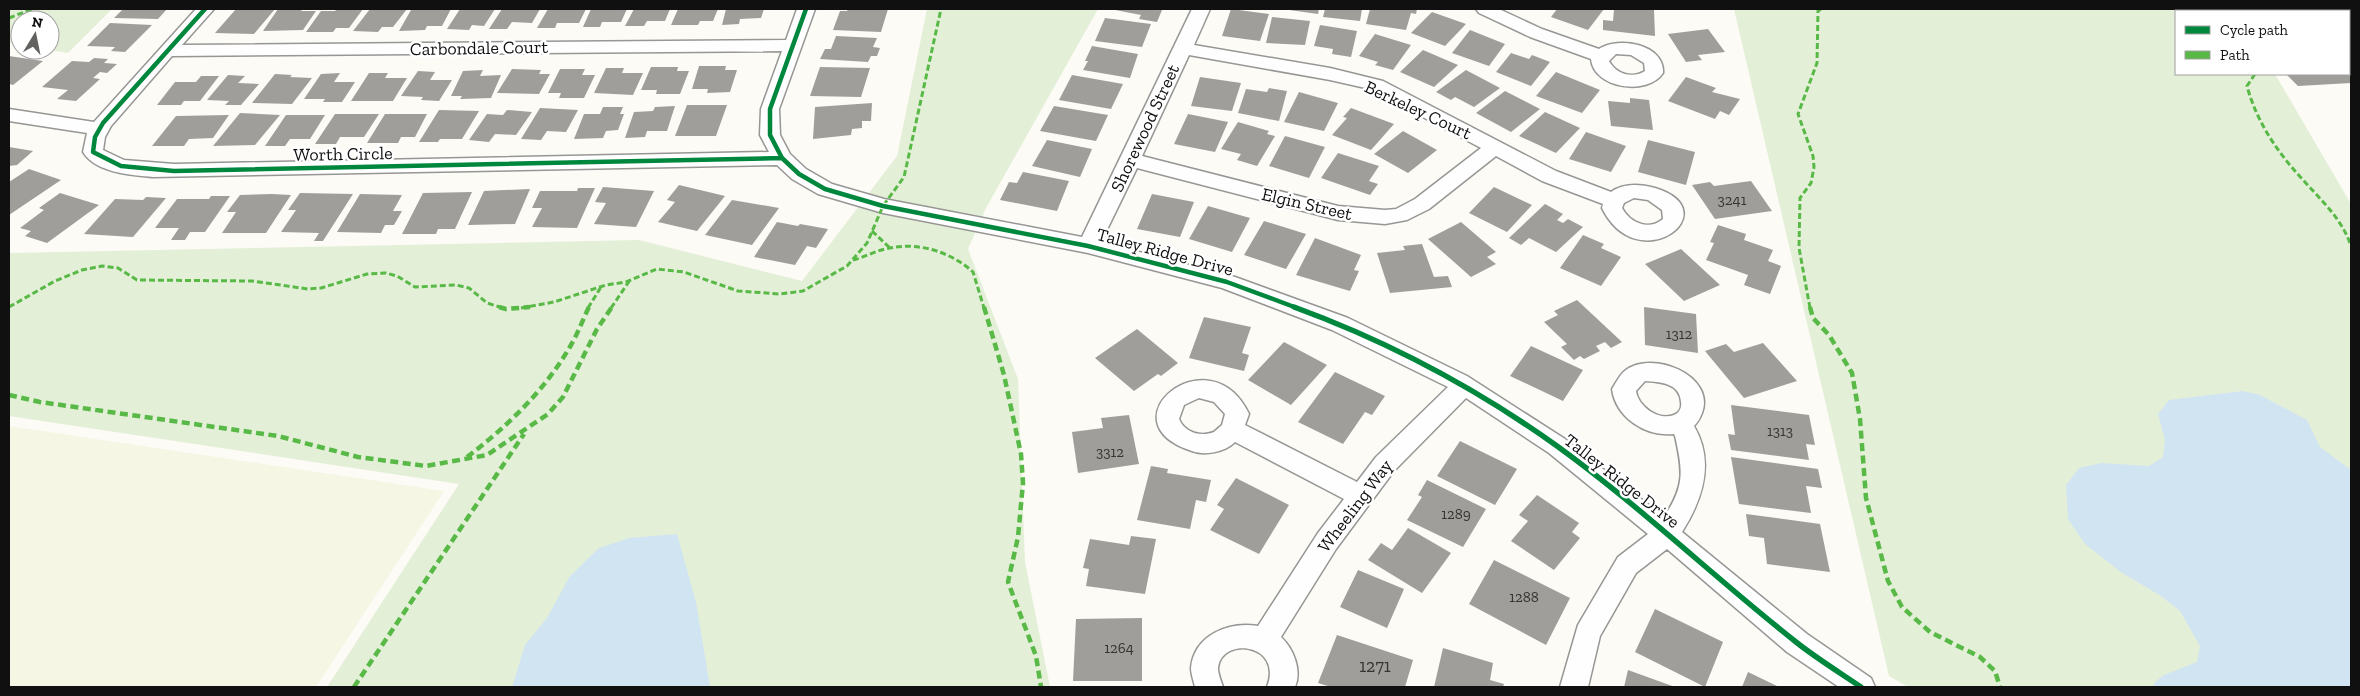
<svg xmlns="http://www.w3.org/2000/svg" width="2360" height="696" font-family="'Zilla Slab',serif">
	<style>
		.farmland { fill: #f6f6e4 }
		.green { fill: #e4efd8 }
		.water { fill: #d1e4f2 }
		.building { fill: #a09e9b }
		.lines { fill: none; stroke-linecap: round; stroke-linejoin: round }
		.minor-casing { stroke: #969694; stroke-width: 3 }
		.minor { fill: #fffefe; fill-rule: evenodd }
		.quiet-far1 { stroke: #58b947; stroke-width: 3; stroke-dasharray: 6 3; stroke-linecap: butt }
		.quiet { stroke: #58b947; stroke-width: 4.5; stroke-dasharray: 8 4.5; stroke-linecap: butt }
		.cycleway-far1-casing { stroke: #fff; stroke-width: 7 }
		.cycleway-casing { stroke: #fff; stroke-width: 9 }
		.cycleway-far1 { stroke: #00873e; stroke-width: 4.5 }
		.cycleway { stroke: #00873e; stroke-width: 5.5 }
		.labels { text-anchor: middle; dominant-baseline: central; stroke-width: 5; stroke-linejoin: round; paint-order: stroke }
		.number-label { font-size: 15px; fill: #343433 }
		.street-label { font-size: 18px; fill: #101010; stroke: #fff }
		.near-number-label { font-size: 18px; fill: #343433 }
	</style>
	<rect width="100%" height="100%" fill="#fcfbf6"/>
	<path class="farmland" d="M9 426 444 491 316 687H9Z"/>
	<path class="green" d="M9 9H112L68 53 50 50V20H20V45L9 43Z
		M927 9H1098L986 208 968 249 1018 379 1025 562 1050 687H327L459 484 9 416V253L639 240 802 281 897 156Z
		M1734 9H2237L2238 11H2176V74H2275L2351 204V687H1908L1889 676Z"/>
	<path class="water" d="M2243 391 2260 395 2307 420 2320 447 2351 470V687H2154V683L2164 675 2197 662 2200 646 2180 611 2161 596 2122 573 2085 544 2068 519 2066 485 2079 468 2101 463 2149 466 2163 457 2165 440 2158 414 2169 400Z
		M677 534 696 602 710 687H512L525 645 547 618 570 576 599 548 629 538Z"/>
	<path class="building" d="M123 9H167L158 19 114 18Z
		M236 9H275L254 34 215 33Z
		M278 9H303L301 11H316L303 30 263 31Z
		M337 9H363L349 28H336L333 32H306L321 11H335Z
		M370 9H407L393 27H382L378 32 353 31Z
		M425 9H451L442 26H427L425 30 399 31 411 10Z
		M460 9H495L484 26 472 25 469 30 447 29Z
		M502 9H540L532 23 512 22 507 29H489Z
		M548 9H586L579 23H557L555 28H537Z
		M591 9H627L621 22H602L600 27H583Z
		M634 9H670L665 21H647L644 26H625Z
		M678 9H718L713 21H700L698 25H671Z
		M726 9H764L761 18 740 19 739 24 722 25Z
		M848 9H888L881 32 833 30 840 11H847Z
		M1110 9H1152L1162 10 1157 22 1139 19 1141 15Z
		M1231 9 1269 14 1260 41 1222 36Z
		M1282 9H1319L1318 14Z
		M1325 9H1362L1360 21 1323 17Z
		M1370 9H1417L1416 14 1411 13 1406 30 1366 24Z
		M1557 9H1604L1588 30 1551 17Z
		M1614 9 1654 10 1655 36 1603 30V20L1613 21Z
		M2271 9H2295L2301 11H2268Z
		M2325 9H2351V17L2349 16V11H2326Z
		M1432 12 1466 24 1445 46 1411 33Z
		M1272 17 1310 21 1305 45 1266 43Z
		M1105 18 1151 24 1142 47 1095 41Z
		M110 23 152 25 125 52 111 51 115 47 87 46Z
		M1320 25 1357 31 1351 57 1332 54 1333 49 1314 46Z
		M1708 29 1725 52 1698 55 1702 60 1686 62 1668 34Z
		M1470 30 1505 44 1489 66 1452 53Z
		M1375 34 1411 45 1393 70 1375 65 1378 62 1359 56Z
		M836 36 877 38 873 47 880 48 877 56H871L868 62 820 59 825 49H831Z
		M1092 46 1138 54 1130 78 1083 70 1088 61H1085Z
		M1423 50 1458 65 1434 87 1400 72Z
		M1511 53 1529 59 1532 55 1550 62 1531 86 1496 72Z
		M9 56 43 61 13 85 9 84Z
		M94 58 108 59 104 63 117 64 107 73 100 72 93 78 100 79 76 101 57 99 68 90 42 87 72 61 89 62Z
		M699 66H726L725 70H737L730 92 707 93 708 89H692Z
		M651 67H678L677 71H689L680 94H656L657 90H641Z
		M820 67 870 68 861 97 810 96Z
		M606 68H624L622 73H643L633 95 594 93Z
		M512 69 541 70 539 74H550L539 94 497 93Z
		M560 69H585L582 75H595L584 98H559L561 93H548Z
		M483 70 480 76 501 75 491 98 460 99 462 96H451L463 71Z
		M1466 70 1500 88 1474 107 1455 97 1451 100 1436 92Z
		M418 71 435 72 430 80H452L439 101 421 100 423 97 401 96Z
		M1556 72 1600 90 1582 113 1536 96Z
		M340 73 334 82H355L342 102H323L325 99H304L321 74Z
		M369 73H388L385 78H407L393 101H351Z
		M275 74 292 75 290 77 312 78 292 104 252 103Z
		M2286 74H2348L2351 77V83L2298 86Z
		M228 75 245 76 238 83 259 84 241 105H225L229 101 207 100Z
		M1072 75 1123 84 1111 109 1059 100Z
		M201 76H219L200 101H184L181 105H157L175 82H196Z
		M1200 77 1241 83 1232 111 1191 106Z
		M1686 77 1716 88 1712 92 1740 99 1729 115 1720 111 1715 119 1668 101Z
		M1269 88 1287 91 1279 121 1238 113 1246 89 1267 92Z
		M1505 91 1540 109 1511 132 1476 113Z
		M1299 92 1338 103 1324 131 1284 122Z
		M1630 98 1649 100 1653 130 1611 126 1608 101 1630 103Z
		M872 103 871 121H862V128L852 129 851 135 813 139 815 107Z
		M687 105H727L716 136H675Z
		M675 106 667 131H647L645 137 625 138 634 112 653 111 655 107Z
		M1054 106 1108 115 1096 141 1040 131Z
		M603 107H623L620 114H624L618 130 606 131 603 138 574 139 584 114H600Z
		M540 108 578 110 566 132 547 131 541 140 521 139Z
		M1351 108 1394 124 1371 150 1332 135 1347 118 1343 117Z
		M439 110 479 111 462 139H440L438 142H419Z
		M507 110 532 112 516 135 495 134 489 142 469 140 487 114 503 115Z
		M1545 112 1580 128 1556 153 1519 136Z
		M240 113 280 115 255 145 213 146Z
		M335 114H379L364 137H340L336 144H315Z
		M385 114H427L415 137H401L398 143H367Z
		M1188 114 1228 122 1215 152 1174 144Z
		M229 115 213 138 189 139 184 146H152L176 116Z
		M286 115H325L310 139H290L285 146H265Z
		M1238 122 1269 131 1267 134 1275 136 1257 166 1237 160 1241 154 1221 149Z
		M1403 131 1437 150 1408 173 1374 154Z
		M1586 132 1626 146 1611 172 1569 159Z
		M1285 136 1325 147 1309 178 1269 166Z
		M1047 140 1092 149 1080 177 1032 166Z
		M1648 140 1695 152 1686 185 1638 172Z
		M9 147 33 151 17 165 9 166Z
		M1338 153 1379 166 1369 181 1378 184 1370 195 1321 178Z
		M29 169 61 180 9 215V182Z
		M1023 172 1069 181 1057 211 1000 200 1009 182 1017 183Z
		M1751 181 1772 211 1715 219 1692 185 1710 182 1714 186Z
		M679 185 725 196 697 231 658 222 675 202 667 200Z
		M603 187 654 191 636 227 594 224 606 203 595 202Z
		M1494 187 1532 205 1507 232 1469 213Z
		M578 188H595L577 228 532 227 542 208H532L540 191H577Z
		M530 189 515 224 468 225 484 191Z
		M472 192 455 229H438L436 234H402L423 193Z
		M60 193 99 205 47 243 25 236 31 231 20 228 44 210 39 208Z
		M300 193 353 194 323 241H314L319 233 281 232 296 210H288Z
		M272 194 291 195 266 233H222L236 212H227L240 195Z
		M360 194 402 195 393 211H402L394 225H385L381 233 337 232Z
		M1152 194 1194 202 1180 237 1137 229Z
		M211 196H230L205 232H190L185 240H171L179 228H155L177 199H209Z
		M146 197 166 198 133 237 84 234 115 199 143 200Z
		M732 200 779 208 752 245 705 235Z
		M1545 204 1563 214 1557 220 1563 223 1568 219 1583 227 1556 252 1529 238 1521 245 1509 238Z
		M1208 206 1250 218 1232 252 1189 239Z
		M1264 221 1306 234 1286 269 1244 255Z
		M777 222 798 226 800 224 828 229 816 248 807 246 795 265 754 257Z
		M1461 222 1496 252 1487 257 1496 264 1471 277 1428 239Z
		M1718 225 1746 234 1744 240 1773 250 1768 261 1781 266 1770 294 1744 285 1748 275 1706 260 1714 243 1710 242Z
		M1583 235 1604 244 1601 248 1621 257 1601 286 1560 268Z
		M1315 238 1361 255 1354 270 1359 271 1350 291 1296 275Z
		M1422 244 1434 277 1448 276 1452 287 1390 293 1377 253 1405 250 1403 246Z
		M1681 249 1720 285 1684 301 1645 264Z
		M1577 300 1622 342 1611 348 1605 342 1596 346 1600 351 1584 359 1580 356 1574 360 1561 347 1567 344 1544 322 1558 315 1554 311Z
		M1644 307 1696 314 1698 353 1645 345Z
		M1204 317 1251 327 1242 353 1249 355 1244 371 1189 358Z
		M1137 329 1178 363 1161 376 1158 374 1134 391 1095 358Z
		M1284 342 1327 365 1291 405 1248 380Z
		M1763 343 1797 381 1744 398 1705 351 1726 344 1734 352Z
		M1531 346 1583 370 1563 401 1510 376Z
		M1335 372 1385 396 1372 415 1365 412 1343 444 1298 422Z
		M1731 405 1809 415 1815 445 1806 444 1809 460 1731 450 1728 434 1735 435Z
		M1129 415 1139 464 1078 473 1072 432 1103 428 1101 418Z
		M1460 441 1517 469 1495 505 1437 476Z
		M1731 457 1818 469 1822 488 1806 486 1811 513 1739 504Z
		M1151 466 1168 469 1167 473 1211 480 1206 502 1196 500 1190 529 1137 520Z
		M1236 478 1289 505 1259 554 1210 530 1224 509 1217 505Z
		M1427 480 1486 509 1463 547 1407 520 1422 497 1418 495Z
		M1537 495 1579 523 1572 532 1580 538 1554 570 1511 541 1528 521 1519 515Z
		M1746 514 1820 524 1830 572 1767 564 1764 538 1749 536Z
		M1408 528 1451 553 1422 593 1368 560 1381 543 1392 550Z
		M1131 536 1156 539 1145 594 1086 586 1089 569 1083 568 1090 539 1129 545Z
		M1494 560 1570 598 1546 645 1469 604Z
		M1358 570 1404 589 1387 628 1340 607Z
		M1655 609 1723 642 1705 687 1635 652Z
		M1142 618V681H1073L1076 619Z
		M1337 635 1413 660 1405 687H1331L1318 683Z
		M1443 648 1493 663 1490 680 1504 684 1503 687H1434Z
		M1628 670 1675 687H1624Z
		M1748 672 1779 687H1742Z"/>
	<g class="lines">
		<g class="minor-casing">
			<path id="minor" d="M196 9H214L182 45 786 40 797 9H815L779 109 780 135 790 154 806 169 832 184 884 199 1082 237 1192 9H1210L1194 45 1330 68 1383 81 1556 171 1611 192C1624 183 1640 184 1655 188 1730 211 1638 281 1602 208L1603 204 1542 181 1496 156 1429 209 1407 220 1385 224 1338 220 1137 168 1101 242 1235 277 1348 318 1467 376 1565 439 1664 517C1685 486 1683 471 1675 436L1674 434C1646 437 1616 418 1612 389 1616 383 1620 374 1626 370 1652 350 1716 375 1702 413 1700 418 1698 422 1694 426 1715 462 1703 499 1682 532L1807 634 1871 678 1875 687H1839L1787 652 1667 549 1636 573 1600 636 1588 687H1560L1578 625 1618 557 1648 534 1549 453 1466 398 1394 471 1336 549 1281 637C1294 649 1302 671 1295 687H1267C1284 643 1221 636 1218 668 1218 674 1221 681 1223 687H1195C1194 682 1191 674 1191 668 1194 635 1229 621 1258 626L1318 533 1344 499 1235 442C1225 452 1205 456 1192 451 1101 422 1210 332 1249 414L1245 425 1357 482 1376 457 1448 387 1332 330 1222 288 1088 253 883 213 818 194 792 179 777 165 153 177C131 175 96 173 83 152L87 133 9 121V109L94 122ZM782 51 761 109 760 135 769 152 174 164 124 160 103 150 105 137 111 126 172 56ZM1189 55 1330 80 1370 89 1481 148 1415 199 1396 209 1385 210 1338 206 1142 156ZM1634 198 1648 200 1662 210 1663 219C1649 231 1630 223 1622 208L1624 203ZM1645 381C1660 382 1680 383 1681 402 1682 408 1679 413 1674 415 1658 421 1638 406 1636 391ZM1199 398 1214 402 1225 414 1222 425 1214 432C1201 437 1185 433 1179 419L1184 405Z
				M1476 9H1499L1542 29 1599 49C1618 36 1665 44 1663 73 1648 96 1594 89 1591 59L1530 37 1479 13ZM1616 54 1631 55 1644 63 1645 71C1632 79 1616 74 1609 61Z"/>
		</g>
		<use href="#minor" class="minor"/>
		<path class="quiet-far1" d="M2217 9 2221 11
			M9 18 32 9
			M2255 74 2247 86C2257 123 2278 153 2304 181 2322 201 2342 219 2351 246
			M872 231 890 248
			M853 260C865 257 877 250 890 248 919 242 951 252 973 272L984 308
			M9 307 55 281 82 270 102 266 118 268 137 280 252 281 308 289 321 288 367 274 386 273 397 276 415 287 456 285 469 288 487 303 503 308
			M521 308 554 302 606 285 626 282 657 269 684 272 738 291 780 294 803 291 847 266 867 243 883 206 904 177 941 9
			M588 308 601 287
			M611 308 630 280
			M1810 308 1799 248 1800 198 1811 183 1814 167 1813 156 1798 114 1817 63 1818 11 1821 9"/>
		<path class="quiet" d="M499 307 506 309 530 307
			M984 307 1004 375 1021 454 1023 483 1018 537 1008 582 1036 656 1041 687
			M1810 307 1813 318 1829 335 1852 373 1860 419 1866 498 1888 581 1902 607 1930 632 1980 657 1995 671 2000 687
			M9 395 40 402 278 436 358 457 426 466 487 455 548 414 563 397 597 329 612 307
			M467 457C507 427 546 389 571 345 578 333 583 319 589 307
			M354 687 524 434"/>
		<g class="cycleway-far1-casing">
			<path id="cycleway-far1" d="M205 9 103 123 95 137 93 152 121 166 174 171 782 158
				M806 9 770 109V135L782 158 799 174 825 189 883 206 1088 246 1227 282 1297 308"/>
		</g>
		<g class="cycleway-casing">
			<path id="cycleway" d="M1294 307C1387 341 1476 388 1557 446 1640 506 1715 578 1796 642 1816 658 1839 672 1861 687"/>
		</g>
		<use href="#cycleway-far1" class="cycleway-far1"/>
		<use href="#cycleway" class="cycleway"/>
	</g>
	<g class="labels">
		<g class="number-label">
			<text x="1732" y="200">3241</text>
			<text x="1679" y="334">1312</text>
			<text x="1780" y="431">1313</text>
			<text x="1110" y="452">3312</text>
			<text x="1456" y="514">1289</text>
			<text x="1524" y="597">1288</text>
			<text x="1119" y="648">1264</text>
		</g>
		<g class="street-label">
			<text transform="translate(479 48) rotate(-1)">Carbondale Court</text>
			<text transform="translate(1418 110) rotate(25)">Berkeley Court</text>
			<text transform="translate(1145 128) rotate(-65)">Shorewood Street</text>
			<text transform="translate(343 154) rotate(-1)">Worth Circle</text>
			<text transform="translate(1307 204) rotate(13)">Elgin Street</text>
			<text transform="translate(1165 252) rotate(15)">Talley Ridge Drive</text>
			<text transform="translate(1622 481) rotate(38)">Talley Ridge Drive</text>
			<text transform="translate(1355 506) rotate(-53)">Wheeling Way</text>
		</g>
		<g class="near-number-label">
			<text x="1375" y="666">1271</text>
		</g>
	</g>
	<rect width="2360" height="696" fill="none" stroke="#101010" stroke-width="20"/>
	<rect x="2175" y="10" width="175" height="65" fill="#ffffff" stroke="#9f9f9f"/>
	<rect x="2185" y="26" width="25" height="8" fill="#00873e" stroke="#9f9f9f"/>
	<text x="2220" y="35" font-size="15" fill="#101010">Cycle path</text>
	<rect x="2185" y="51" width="25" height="8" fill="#58b947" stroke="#9f9f9f"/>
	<text x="2220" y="60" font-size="15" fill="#101010">Path</text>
	<g transform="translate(35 35) rotate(10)"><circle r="24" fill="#ffffff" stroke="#9f9f9f"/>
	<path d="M0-4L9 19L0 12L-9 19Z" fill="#636260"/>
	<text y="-8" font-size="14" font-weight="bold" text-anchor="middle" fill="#101010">N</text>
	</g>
</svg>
